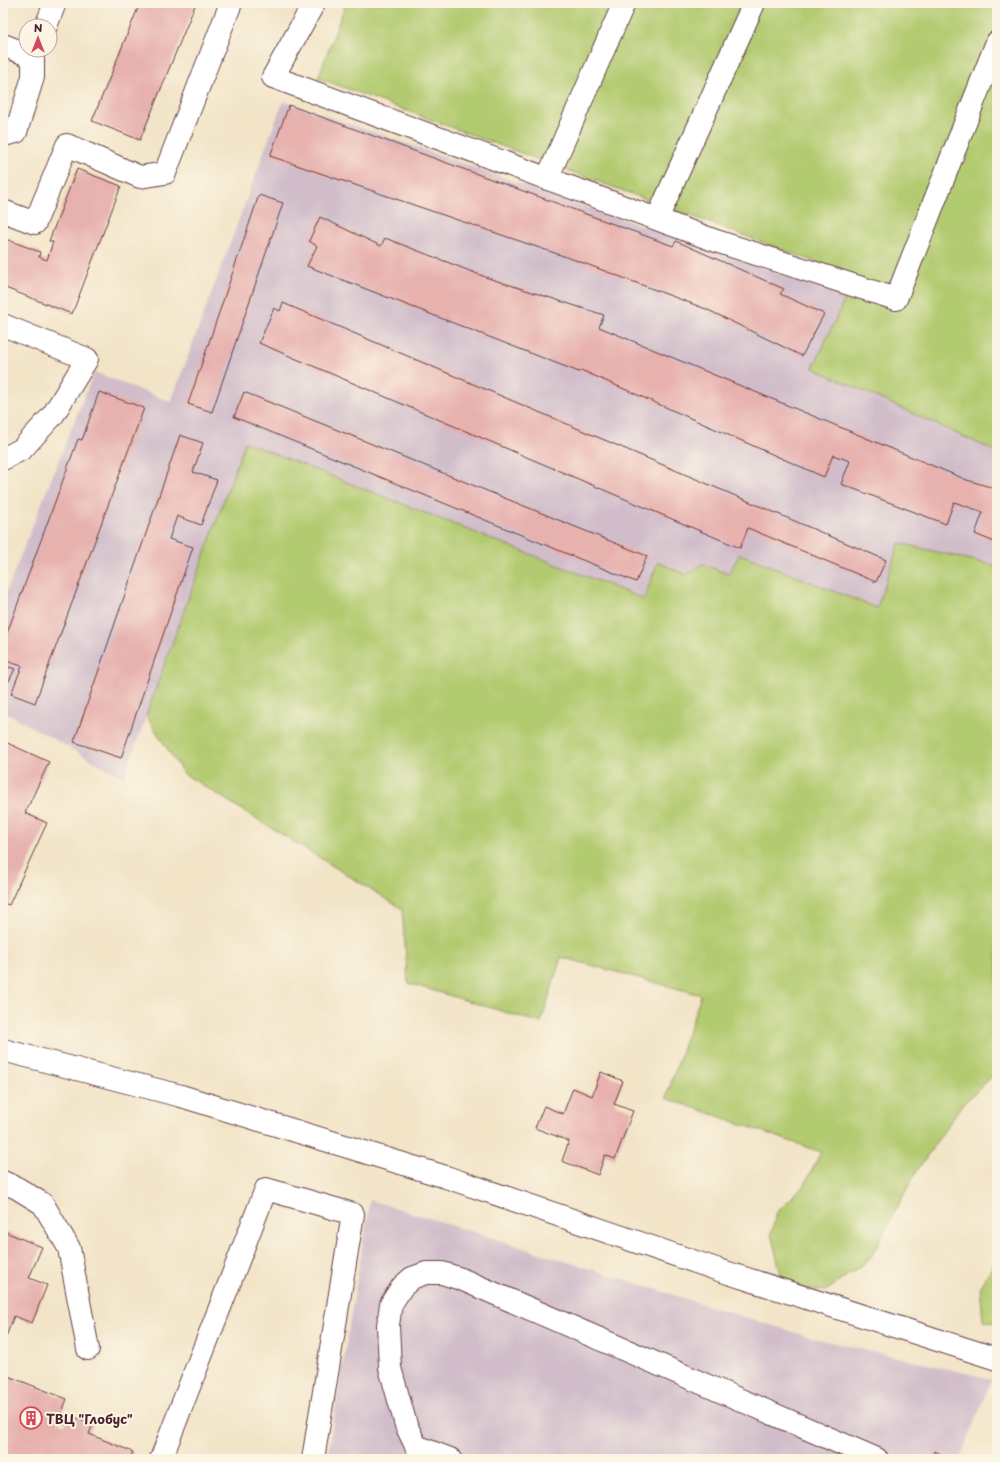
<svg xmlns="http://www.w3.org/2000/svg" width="1000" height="1462" font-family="'Playpen Sans',sans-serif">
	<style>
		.industrial { fill: #d1bdca }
		.green { fill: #b2ca6f; stroke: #7e744d }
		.building { fill: #e7b1ae }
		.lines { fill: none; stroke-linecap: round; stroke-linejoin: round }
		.minor-casing { stroke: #633d42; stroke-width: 24 }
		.minor { stroke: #fff; stroke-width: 22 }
		.labels { text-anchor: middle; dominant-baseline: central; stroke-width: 4; stroke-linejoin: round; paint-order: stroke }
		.poi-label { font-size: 13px; font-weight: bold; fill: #4a1f2b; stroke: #fcf5e5; text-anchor: start }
	</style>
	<rect width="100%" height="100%" fill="#fcf5e5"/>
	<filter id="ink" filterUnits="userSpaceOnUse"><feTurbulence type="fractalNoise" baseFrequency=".025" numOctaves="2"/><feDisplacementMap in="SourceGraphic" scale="8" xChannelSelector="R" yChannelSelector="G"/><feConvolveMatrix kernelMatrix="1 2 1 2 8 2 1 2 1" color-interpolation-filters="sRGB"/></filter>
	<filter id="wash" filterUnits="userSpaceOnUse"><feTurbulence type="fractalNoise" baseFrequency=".012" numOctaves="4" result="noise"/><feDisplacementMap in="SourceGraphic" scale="16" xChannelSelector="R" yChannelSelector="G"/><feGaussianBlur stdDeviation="0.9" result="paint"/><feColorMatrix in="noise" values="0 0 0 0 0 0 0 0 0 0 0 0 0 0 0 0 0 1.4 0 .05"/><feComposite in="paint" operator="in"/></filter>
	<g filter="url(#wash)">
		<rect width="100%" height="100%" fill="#f2e4c7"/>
		<path class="industrial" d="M283 101 846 297 814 368 997 452V566L899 543 877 608 741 555 728 574 702 564 645 599 245 442 124 778 3 711V600L94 372 171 402Z
			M370 1200 809 1337 992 1379 960 1459H327Z"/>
		<path class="green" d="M346 3H997V452L813 368 846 297 848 274 318 78Z
			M245 442 644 599 658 562 686 575 702 564 728 574 740 554 877 608 899 543 997 566V1072L961 1106 916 1172 870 1259 826 1291 804 1289 782 1279 771 1234 777 1212 805 1184 821 1152 666 1098 701 995 561 957 541 1023 408 983 402 909 183 773 146 716Z
			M997 1259V1324L983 1321 980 1286Z"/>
		<g id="blocks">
			<path class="building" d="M140 3H196L140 140 92 121Z
				M289 105 673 246 676 241 784 289 780 294 824 314 802 356 706 309 581 262 270 156Z
				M77 169 121 186 72 314 3 287V238L40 252 39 257 47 260 53 242 49 241Z
				M259 195 283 203 212 412 188 404Z
				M320 217 381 246 385 238 488 278 604 315 599 327 967 480 997 489V543L975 534 983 512 954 502 946 524 841 484 850 461 833 455 824 477 581 370 579 372 307 266 317 246 309 241Z
				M283 303 886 560 876 582 748 528 740 548 259 343 274 308 280 311Z
				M99 392 144 408 35 703 11 694 22 666 3 660V644L78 439 82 440Z
				M244 392 647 556 636 582 234 417Z
				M180 435 203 443 193 472 217 480 201 525 177 516 169 539 193 547 121 758 74 742Z
				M3 665 15 669 9 681 3 679Z
				M3 741 49 762 25 813 47 823 9 905 3 903Z
				M601 1072 623 1081 614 1104 633 1111 615 1159 605 1155 598 1175 562 1161 569 1141 535 1128 544 1106 563 1114 573 1088 592 1096Z
				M3 1231 42 1247 29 1278 47 1285 32 1323 14 1316 3 1344Z
				M3 1374 67 1399 58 1422 65 1425 69 1415 93 1424 89 1434 133 1452 130 1459H3Z
				M934 1451 951 1459H931Z"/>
		</g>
	</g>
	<g filter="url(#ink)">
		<use href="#blocks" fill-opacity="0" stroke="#633d42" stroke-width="1"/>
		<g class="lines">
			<g class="minor-casing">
				<path id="minor" d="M314 3 273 77 716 241 896 299 997 42
					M46 26 55 3
					M3 45 33 57V77L16 132 3 135
					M547 179 624 3
					M3 211 35 223 67 145 140 177 165 173 231 3
					M657 219 754 3
					M3 325 87 359 53 415 22 449 3 459
					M3 1050 181 1096 446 1177 722 1271 997 1359
					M3 1182 17 1188 43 1204 69 1248 88 1349
					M161 1459 266 1189 353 1214 313 1459
					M450 1459 416 1446 406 1425 390 1368 388 1325 391 1304 402 1287 412 1278 426 1273H442L461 1279 877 1459"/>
			</g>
			<use href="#minor" class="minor"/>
		</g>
	</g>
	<defs>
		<g id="building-ring" transform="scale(1.15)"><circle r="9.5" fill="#fcf5e5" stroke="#d1495b" stroke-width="1.5"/><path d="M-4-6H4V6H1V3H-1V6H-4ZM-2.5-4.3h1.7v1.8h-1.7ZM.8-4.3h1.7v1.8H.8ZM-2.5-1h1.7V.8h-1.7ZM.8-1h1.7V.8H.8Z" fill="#d1495b"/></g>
	</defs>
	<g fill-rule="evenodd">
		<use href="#building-ring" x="31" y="1418"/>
	</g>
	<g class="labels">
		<g class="poi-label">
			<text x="46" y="1418">ТВЦ "Глобус"</text>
		</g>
	</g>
	<rect width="1000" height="1462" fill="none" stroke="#fcf5e5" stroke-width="16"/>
	<g transform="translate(38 38)"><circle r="19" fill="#fcf5e5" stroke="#b59f9b"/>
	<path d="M0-3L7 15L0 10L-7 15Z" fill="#d1495b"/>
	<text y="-6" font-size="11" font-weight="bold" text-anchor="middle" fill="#4a1f2b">N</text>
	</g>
</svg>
